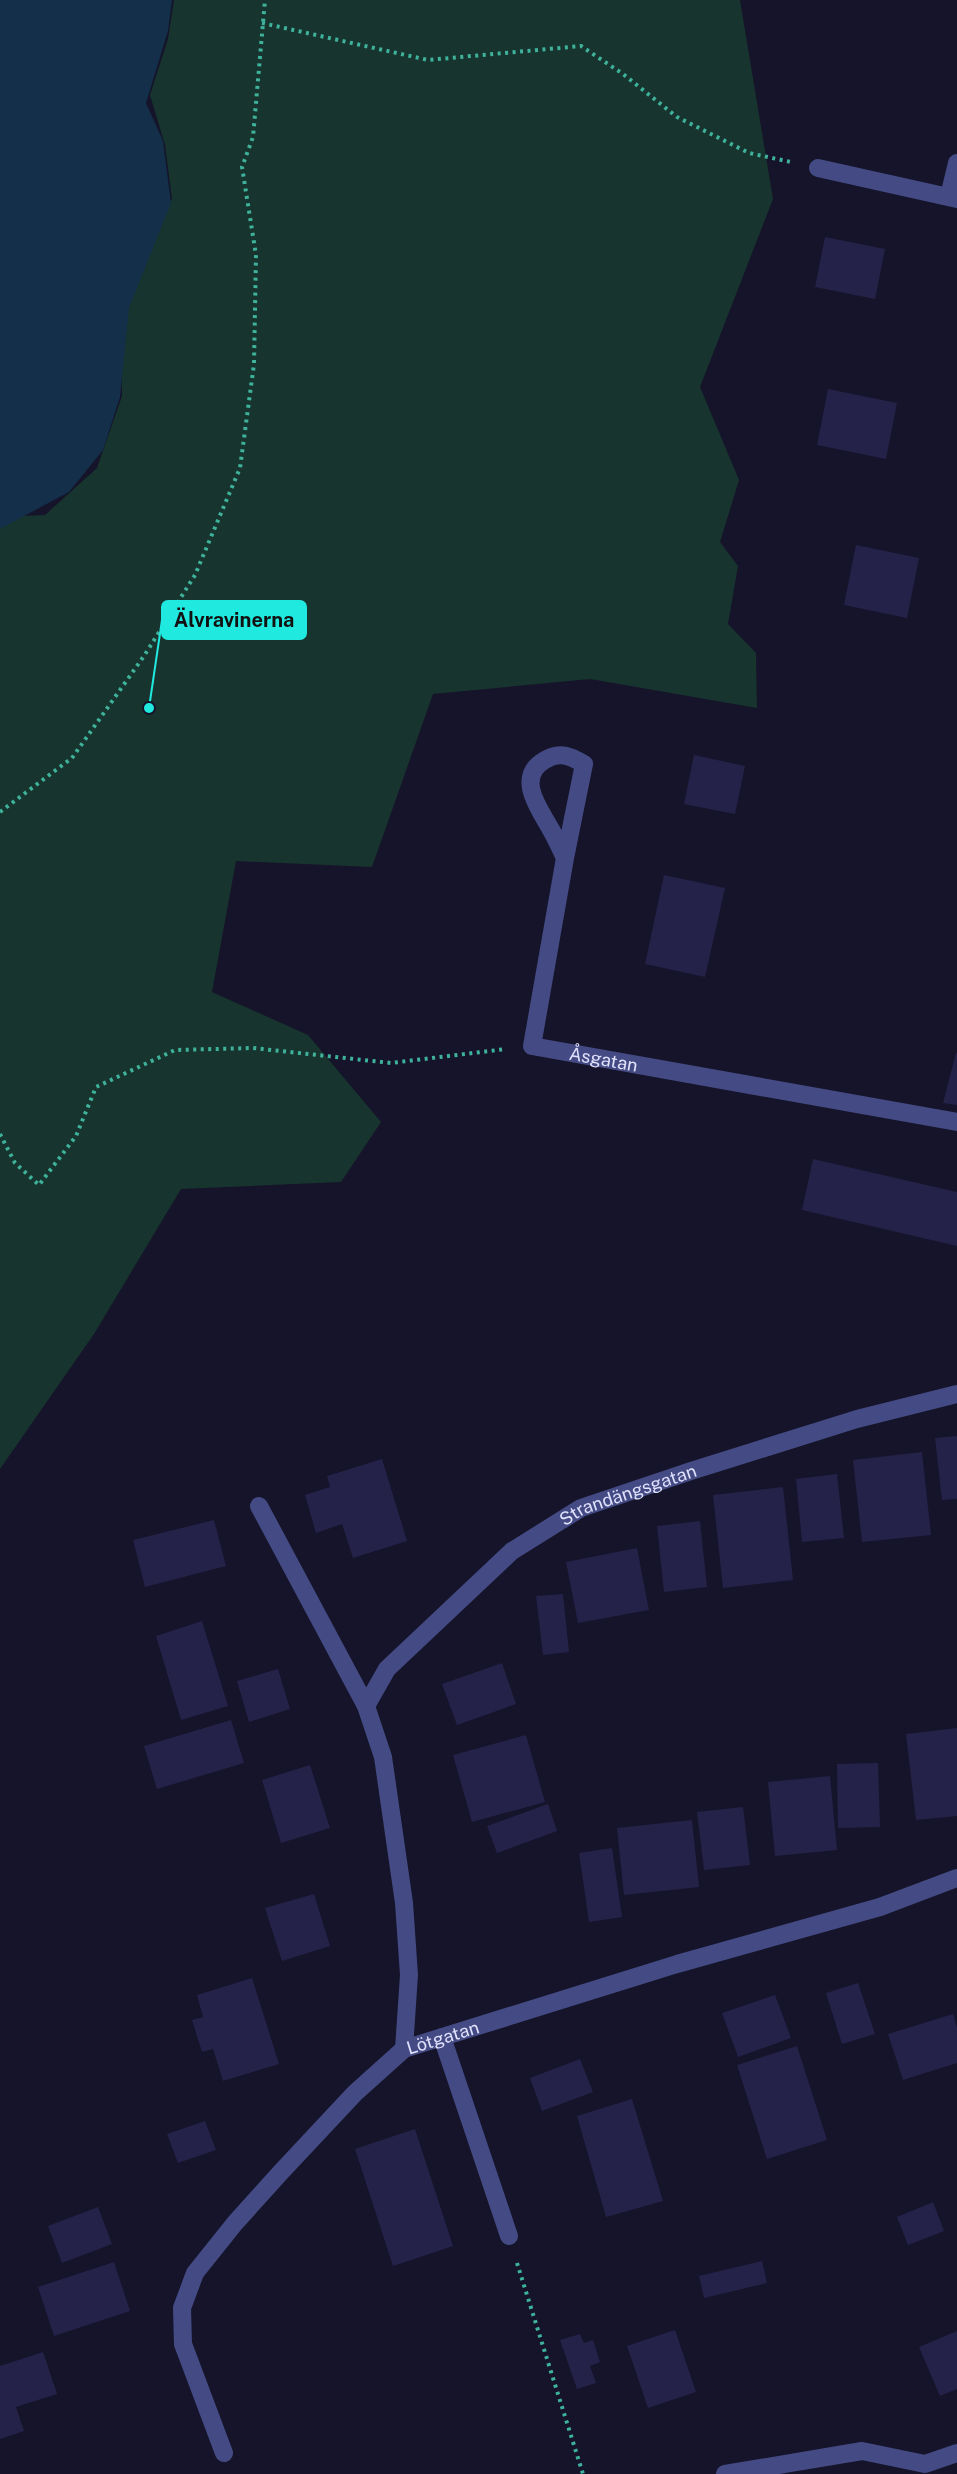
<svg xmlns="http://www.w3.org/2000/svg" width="957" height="2474" font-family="'Public Sans',sans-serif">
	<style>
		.green { fill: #18342e }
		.water { fill: #132f49 }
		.building { fill: #242249 }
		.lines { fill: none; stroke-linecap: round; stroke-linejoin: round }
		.path { stroke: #3eb29a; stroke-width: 4; stroke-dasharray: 3 4.5; stroke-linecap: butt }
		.minor { stroke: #444b84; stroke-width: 18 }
		.labels { text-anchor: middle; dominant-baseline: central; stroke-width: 4.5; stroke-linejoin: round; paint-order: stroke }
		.street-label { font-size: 18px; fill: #e0e1fc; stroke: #15142a }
		.leader { fill: none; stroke: #20e9df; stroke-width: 2 }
		.callout-dot { fill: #20e9df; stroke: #15142a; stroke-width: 2 }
		.callout { fill: #20e9df; stroke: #20e9df; stroke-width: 2 }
		.callout-label { font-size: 20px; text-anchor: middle; font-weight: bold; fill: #111 }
	</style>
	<rect width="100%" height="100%" fill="#15142a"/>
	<path class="green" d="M174 0H740L773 199 700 387 739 480 720 542 738 566 728 624 756 653 757 708 590 679 433 694 372 867 236 861 212 992 308 1035 381 1122 341 1182 181 1189 94 1334 0 1469V517L45 515 97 468 122 396 121 323 136 271 172 199 165 145 150 95 168 39Z"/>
	<path class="water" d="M0 0H172L168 31 146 103 163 141 171 203 129 308 120 397 103 450 69 492 0 529Z"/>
	<path class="building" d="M825 237 885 249 875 299 815 287Z
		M828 389 897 403 886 459 817 445Z
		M856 545 919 558 907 618 844 605Z
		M694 755 745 766 735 814 684 804Z
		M664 875 725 888 705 977 645 964Z
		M956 1053H957V1105L943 1103Z
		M813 1159 957 1192V1246L802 1210Z
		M957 1436V1499L942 1500 935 1438Z
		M922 1452 931 1535 862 1542 853 1460Z
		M382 1459 407 1541 353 1558 342 1524 316 1533 305 1495 330 1487 327 1476Z
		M837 1474 844 1538 802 1542 796 1479Z
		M783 1487 793 1580 723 1588 713 1495Z
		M214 1520 226 1566 145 1587 133 1540Z
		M700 1521 707 1587 664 1592 657 1526Z
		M637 1548 649 1610 578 1623 566 1562Z
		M563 1594 569 1652 543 1655 536 1596Z
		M202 1621 228 1706 181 1720 156 1636Z
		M502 1663 516 1704 457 1725 442 1684Z
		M278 1669 290 1709 249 1722 237 1681Z
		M231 1720 244 1763 157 1789 144 1746Z
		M957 1728V1816L916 1820 906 1734Z
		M526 1735 545 1802 472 1822 453 1755Z
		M878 1763 880 1827 838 1828 837 1764Z
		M310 1765 330 1828 281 1843 262 1780Z
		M830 1776 837 1850 775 1856 768 1782Z
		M548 1804 557 1831 497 1853 487 1826Z
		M743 1807 750 1865 704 1870 697 1812Z
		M692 1820 699 1887 624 1895 617 1828Z
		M612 1848 622 1917 589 1922 579 1853Z
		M314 1894 330 1946 282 1961 265 1908Z
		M252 1978 279 2064 223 2081 213 2049 202 2052 192 2020 203 2017 197 1995Z
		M858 1983 875 2034 842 2044 826 1993Z
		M775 1995 791 2038 738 2057 722 2013Z
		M953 2014 957 2028V2063L903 2080 888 2034Z
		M797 2046 827 2140 767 2159 737 2065Z
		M580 2059 593 2092 542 2111 530 2078Z
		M632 2099 663 2201 606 2217 577 2116Z
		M205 2121 216 2150 178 2163 167 2134Z
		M415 2129 453 2246 393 2266 355 2149Z
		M933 2202 944 2231 908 2245 897 2217Z
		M98 2207 112 2244 62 2263 48 2226Z
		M762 2261 767 2283 704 2298 699 2276Z
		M114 2262 130 2311 54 2336 38 2287Z
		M675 2330 696 2392 648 2408 627 2346Z
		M957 2331V2389L940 2396 919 2347Z
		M580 2334 584 2343 593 2340 600 2362 590 2366 596 2383 577 2389 560 2340Z
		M43 2352 57 2394 16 2407 24 2431 0 2439V2366Z"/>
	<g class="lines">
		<path class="path" d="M262 23 428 60 581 46 623 74 677 117 749 153 791 162
			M0 812 72 758 144 656 195 575 240 468 254 364 256 255 242 167 253 137 265 0
			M0 1134 15 1163 39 1185 76 1136 96 1087 175 1050 253 1048 391 1063 506 1049
			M517 2263 583 2474"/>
		<g class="minor">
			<path d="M818 168 957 199"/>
			<path d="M949 196 957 163"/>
			<path id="s1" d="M565 858C560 848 556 838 550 828 539 808 515 777 545 760 560 751 570 756 584 764L565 858 532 1046 957 1122"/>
			<path d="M259 1506 366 1706"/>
			<path d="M442 2037 509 2236"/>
			<path id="s2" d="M404 2049 409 1975 404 1903 383 1757 366 1706 387 1669 512 1551 581 1508 691 1471 857 1419 957 1394"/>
			<path id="s3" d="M224 2453 183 2344 182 2308 195 2273 235 2223 281 2172 355 2093 404 2049 677 1964 880 1907 957 1878"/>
			<path d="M725 2474 862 2451 925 2464 957 2453"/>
		</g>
	</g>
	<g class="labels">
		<g class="street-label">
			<text stroke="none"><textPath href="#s1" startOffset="513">Åsgatan</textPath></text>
			<text stroke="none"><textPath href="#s2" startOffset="692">Strandängsgatan</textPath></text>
			<text stroke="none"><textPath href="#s3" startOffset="537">Lötgatan</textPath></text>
		</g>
	</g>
	<path class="leader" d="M149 708L162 620"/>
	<circle class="callout-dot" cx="149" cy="708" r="6"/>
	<rect class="callout" x="162" y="601" width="144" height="38" rx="6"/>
	<g class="callout-label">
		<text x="234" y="627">Älvravinerna</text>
	</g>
</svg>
